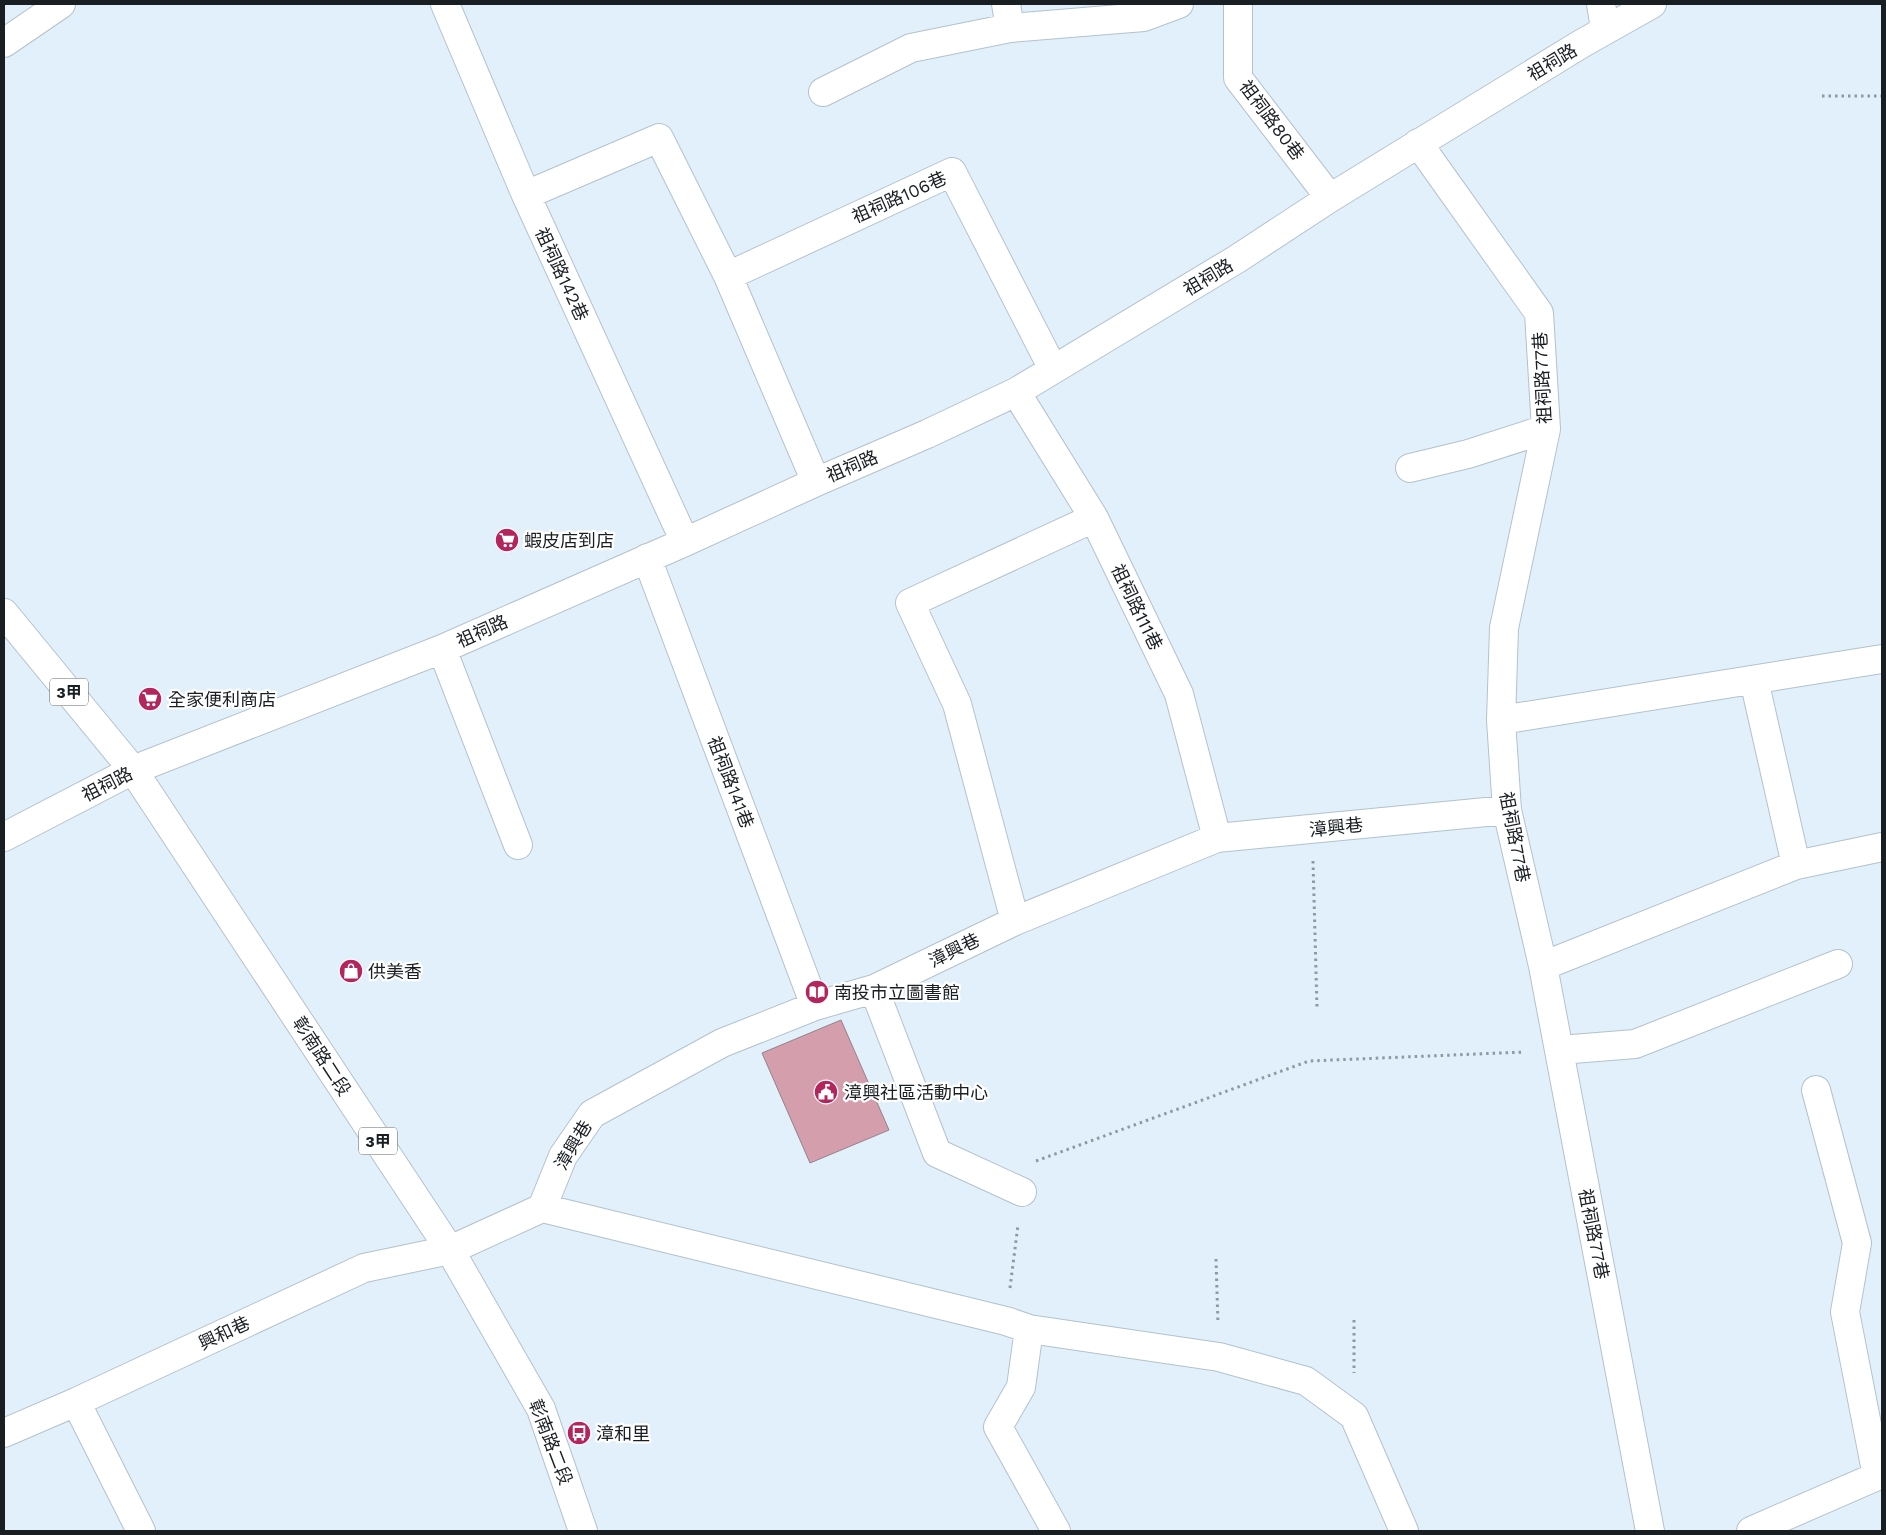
<svg xmlns="http://www.w3.org/2000/svg" width="1886" height="1535" font-family="'Work Sans','Noto Sans TC',sans-serif">
	<style>
		.building { fill: #d49eac; stroke: #938286 }
		.lines { fill: none; stroke-linecap: round; stroke-linejoin: round }
		.minor-casing { stroke: #b3c2cc; stroke-width: 30 }
		.major-casing { stroke: #b3c2cc; stroke-width: 30 }
		.path { stroke: #8e99a1; stroke-width: 3; stroke-dasharray: 2.5 4; stroke-linecap: butt }
		.minor { stroke: #fff; stroke-width: 28 }
		.major { stroke: #fff; stroke-width: 28 }
		.labels { text-anchor: middle; dominant-baseline: central; stroke-width: 4.5; stroke-linejoin: round; paint-order: stroke }
		.shield { fill: #fff; stroke: #5e6264; stroke-width: 1 }
		.shield-label { font-size: 16px; font-weight: bold; fill: #191e22 }
		.street-label { font-size: 18px; fill: #191e22; stroke: #fff }
		.poi-label { font-size: 18px; fill: #191e22; stroke: #fff; text-anchor: start }
	</style>
	<rect width="100%" height="100%" fill="#e1f0fb"/>
	<path class="building" d="M841 1020 889 1130 810 1163 762 1053Z"/>
	<g class="lines">
		<g class="minor-casing">
			<path id="minor" d="M445 4 526 195 685 542
				M1006 4 1010 28 1144 17 1179 4
				M1238 4V78L1330 198
				M1601 4 1605 29
				M4 43 61 4
				M823 92 911 48 1010 28
				M1418 143 1539 313 1546 429 1504 628 1501 720 1507 810 1543 966 1650 1531
				M526 195 659 138 728 276 816 482
				M728 276 952 172 1053 369
				M1016 392 1094 518 1179 694 1217 838
				M1410 468 1468 454 1546 429
				M647 558 815 1006
				M442 649 518 845
				M1754 680 1796 865
				M1501 720 1882 659
				M4 837 133 770 442 649 685 542 816 482 927 434 1016 392 1237 259 1330 198 1581 44 1652 4
				M1015 921 957 704 910 603 1094 518
				M1543 966 1796 865 1882 847
				M874 989 937 1153 1022 1192
				M1560 1050 1635 1044 1838 964
				M1816 1090 1857 1243 1845 1312 1877 1476
				M542 1208 1006 1321 1029 1329 1219 1357 1306 1381 1354 1416 1404 1531
				M1029 1329 1021 1387 998 1427 1056 1531
				M76 1402 141 1531
				M4 1433 76 1402 364 1268 450 1250 542 1208 563 1156 592 1114 722 1043 815 1006 874 989 1015 921 1217 838 1507 810
				M1751 1531 1882 1474"/>
		</g>
		<g class="major-casing">
			<path id="major" d="M4 613 133 770 450 1250 541 1409 583 1531"/>
		</g>
		<path class="path" d="M1822 96H1882
			M1313 861 1317 1008
			M1036 1161 1309 1061 1525 1052
			M1216 1259 1218 1324
			M1010 1288 1018 1225
			M1354 1320V1373"/>
		<use href="#minor" class="minor"/>
		<use href="#major" class="major"/>
	</g>
	<defs>
		<g id="supermarket-disc" transform="scale(1.25)"><circle r="9.5" fill="#b2255d" stroke="#fff"/><path d="M-6-5.5h2.5l.6 2H6L4.5 2H-2.5L-4.4-4H-6ZM-1.5 3.2a1.3 1.3 0 1 0 .1 0ZM3 3.2a1.3 1.3 0 1 0 .1 0Z" fill="#fff"/></g>
		<g id="shop-disc" transform="scale(1.25)"><circle r="9.5" fill="#b2255d" stroke="#fff"/><path d="M-5-2.5h2.3a2.7 3.5 0 0 1 5.4 0H5L5.5 6h-11ZM-1.5-2.5h3a1.5 2.3 0 0 0-3 0Z" fill="#fff"/></g>
		<g id="library-disc" transform="scale(1.25)"><circle r="9.5" fill="#b2255d" stroke="#fff"/><path d="M-6-4Q-3-5.5-.7-3.5V5Q-3 3-6 4ZM6-4Q3-5.5 .7-3.5V5Q3 3 6 4Z" fill="#fff"/></g>
		<g id="civic-disc" transform="scale(1.25)"><circle r="9.5" fill="#b2255d" stroke="#fff"/><path d="M-.6-6.5H3V-4.5H.6V-3L4-1V1h2V6H-6V1h2V-1L-.6-3ZM-1.2 2.5V6h2.4V2.5Z" fill="#fff"/></g>
		<g id="bus-disc" transform="scale(1.25)"><circle r="9.5" fill="#b2255d" stroke="#fff"/><path d="M-5-6H5V4H4V6H2V4H-2V6H-4V4H-5ZM-3.5-4V0h7V-4ZM-3.5 1.2v1.5H-2V1.2ZM2 1.2v1.5H3.5V1.2Z" fill="#fff"/></g>
	</defs>
	<g fill-rule="evenodd">
		<use href="#supermarket-disc" x="507" y="540"/>
		<use href="#supermarket-disc" x="150" y="699"/>
		<use href="#shop-disc" x="351" y="971"/>
		<use href="#library-disc" x="817" y="992"/>
		<use href="#civic-disc" x="826" y="1092"/>
		<use href="#bus-disc" x="579" y="1433"/>
	</g>
	<g class="labels">
		<g class="shield">
			<rect x="50" y="678.5" width="38" height="27" rx="4"/>
			<rect x="359" y="1127.5" width="38" height="27" rx="4"/>
		</g>
		<g class="shield-label">
			<text x="69" y="692">3甲</text>
			<text x="378" y="1141">3甲</text>
		</g>
		<g class="street-label">
			<text transform="translate(1552 62) rotate(-31)">祖祠路</text>
			<text transform="translate(1272 120) rotate(53)">祖祠路80巷</text>
			<text transform="translate(899 197) rotate(-24)">祖祠路106巷</text>
			<text transform="translate(562 274) rotate(65)">祖祠路142巷</text>
			<text transform="translate(1208 277) rotate(-31)">祖祠路</text>
			<text transform="translate(1542 378) rotate(-93)">祖祠路77巷</text>
			<text transform="translate(852 466) rotate(-23)">祖祠路</text>
			<text transform="translate(1137 607) rotate(64)">祖祠路111巷</text>
			<text transform="translate(482 631) rotate(-24)">祖祠路</text>
			<text transform="translate(731 782) rotate(69)">祖祠路141巷</text>
			<text transform="translate(107 784) rotate(-27)">祖祠路</text>
			<text transform="translate(1336 827) rotate(-6)">漳興巷</text>
			<text transform="translate(1515 837) rotate(79)">祖祠路77巷</text>
			<text transform="translate(954 950) rotate(-26)">漳興巷</text>
			<text transform="translate(322 1056) rotate(57)">彰南路二段</text>
			<text transform="translate(573 1145) rotate(-59)">漳興巷</text>
			<text transform="translate(1594 1234) rotate(79)">祖祠路77巷</text>
			<text transform="translate(224 1333) rotate(-25)">興和巷</text>
			<text transform="translate(551 1442) rotate(69)">彰南路二段</text>
		</g>
		<g class="poi-label">
			<text x="524" y="540">蝦皮店到店</text>
			<text x="168" y="699">全家便利商店</text>
			<text x="368" y="971">供美香</text>
			<text x="834" y="992">南投市立圖書館</text>
			<text x="844" y="1092">漳興社區活動中心</text>
			<text x="596" y="1433">漳和里</text>
		</g>
	</g>
	<rect width="1886" height="1535" fill="none" stroke="#191e22" stroke-width="10"/>
</svg>
